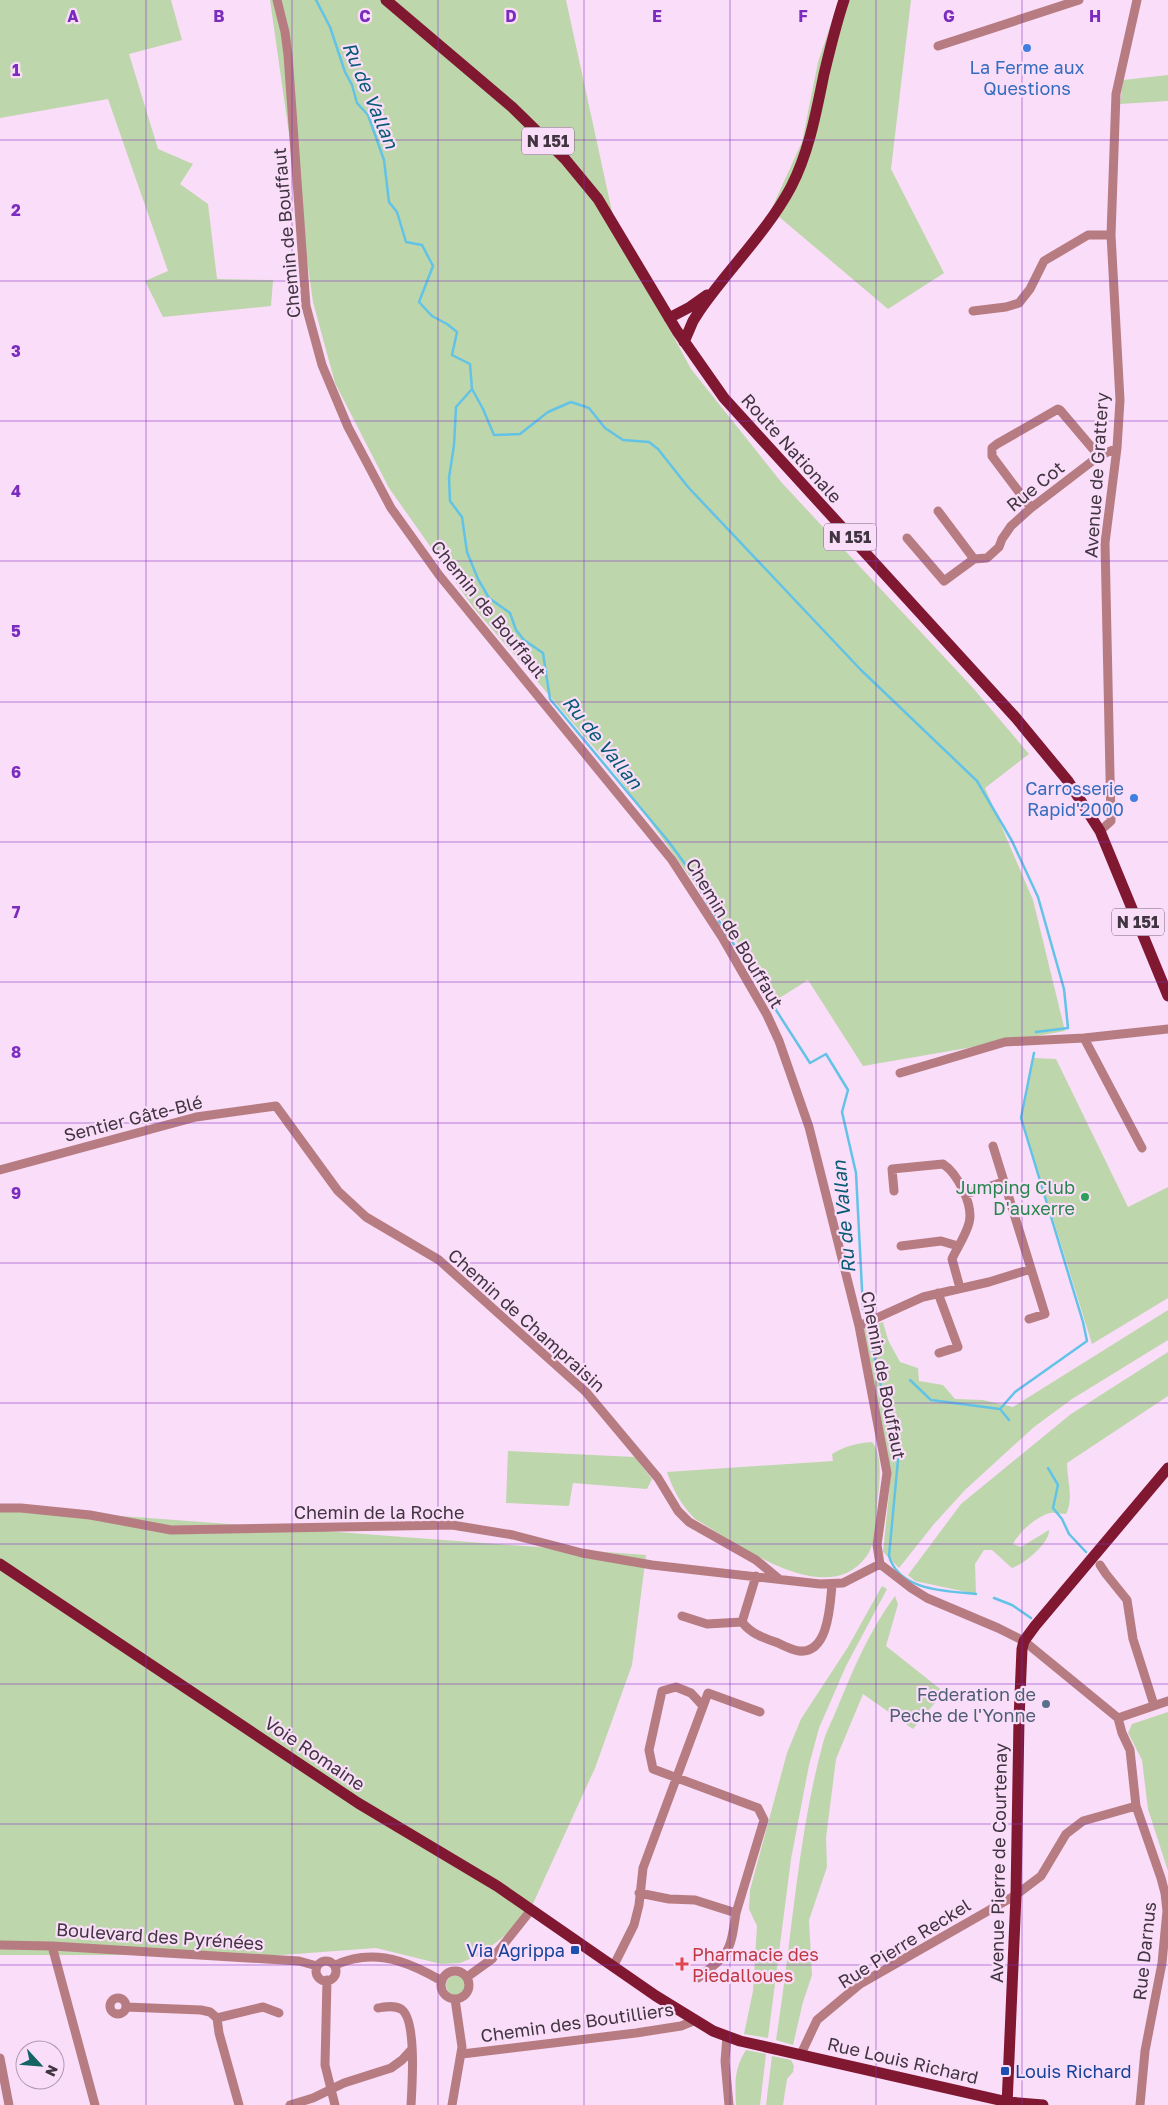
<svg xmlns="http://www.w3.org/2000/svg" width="1168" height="2105" font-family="'Golos Text',sans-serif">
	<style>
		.green { fill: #bed6ab }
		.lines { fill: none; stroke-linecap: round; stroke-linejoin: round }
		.stream { stroke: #62c3e6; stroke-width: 2.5 }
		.minor { stroke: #b77c82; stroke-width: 9 }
		.major { stroke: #811832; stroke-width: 11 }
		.grid { fill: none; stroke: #7b2cbf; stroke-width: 1; stroke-opacity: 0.55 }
		.shop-dot { fill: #3f7fe0; stroke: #faddf9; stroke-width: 2 }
		.leisure-dot { fill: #2e9e5b; stroke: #faddf9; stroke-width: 2 }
		.service-dot { fill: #5c6f8a; stroke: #faddf9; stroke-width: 2 }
		.transit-dot { fill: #1a4fb4; stroke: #faddf9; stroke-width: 2 }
		.health-dot { fill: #e0444e; stroke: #faddf9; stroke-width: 2 }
		.labels { text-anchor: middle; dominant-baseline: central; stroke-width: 4.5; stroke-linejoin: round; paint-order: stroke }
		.shield { fill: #faddf9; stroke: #786778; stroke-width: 1 }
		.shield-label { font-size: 16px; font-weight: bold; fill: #403540 }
		.shop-label { font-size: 18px; fill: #366cbe; stroke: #faddf9 }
		.street-label { font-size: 18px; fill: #403540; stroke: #faddf9 }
		.leisure-label { font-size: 18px; fill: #27864d; stroke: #faddf9; text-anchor: end }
		.service-label { font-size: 18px; fill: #4e5e75; stroke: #faddf9; text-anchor: end }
		.transit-label { font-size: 18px; fill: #164399; stroke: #faddf9; text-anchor: end }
		.health-label { font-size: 18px; fill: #be3a42; stroke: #faddf9; text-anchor: start }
		.water-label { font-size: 19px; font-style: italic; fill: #065a73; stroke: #faddf9 }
		.grid-label { font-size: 16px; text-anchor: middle; font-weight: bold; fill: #7b2cbf; stroke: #faddf9; stroke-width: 4.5; stroke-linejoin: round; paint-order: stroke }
	</style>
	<rect width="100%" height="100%" fill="#faddf9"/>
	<path class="green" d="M0 0H171L182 40 129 54 158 149 193 164 180 184 208 204 217 279 273 280 271 306 163 317 145 281 168 271 108 99 0 118Z
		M270 0H566L616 230 691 369 782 483 973 688 1029 754 985 788 1033 900 1065 1031 863 1066 808 980 778 999 610 766 473 607 389 488 335 383 313 302Z
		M839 0H911L891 169 944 273 888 309 771 210 802 142 818 62Z
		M1168 75V101L1120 104 1123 80Z
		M1034 1058 1056 1059 1128 1207 1168 1187V1298L1092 1344 1022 1119Z
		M1168 1310V1340L1072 1399 1034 1427 965 1490 934 1524 899 1568 883 1552 891 1474 864 1328 883 1322 888 1340 900 1362 918 1368 919 1381 943 1385 955 1399 983 1400 1013 1407Z
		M1168 1352V1396L1067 1463C1067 1481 1074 1498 1066 1514 1061 1514 1054 1512 1050 1513 1037 1516 1018 1533 1013 1544L1021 1547 1049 1530C1050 1543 1024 1564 1012 1568L992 1550H984L975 1564 976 1594 915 1581 908 1575 961 1504 1071 1414Z
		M872 1442C884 1455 879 1488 877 1505 876 1521 876 1544 866 1557 826 1611 737 1543 695 1519 682 1506 673 1490 667 1472L833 1461 832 1454C845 1446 857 1443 872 1442Z
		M508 1451 635 1457 652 1479 647 1489 573 1483 569 1506 506 1503Z
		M0 1507 646 1555 632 1665 595 1768 526 1919 480 1955 460 1963 441 1964 376 1948 282 1955H0Z
		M882 1586 887 1589 846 1666 819 1728 809 1765 791 1859 768 2038 744 2034 753 1991 757 1926 749 1909 750 1890 787 1753 801 1719 848 1647Z
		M895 1596 898 1604 886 1646 944 1692 913 1729 863 1694 836 1759 826 1838 827 1867 809 1920 812 1975 803 2002 793 2045 776 2040C792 1941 797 1839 823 1743 826 1732 832 1721 836 1711 853 1670 869 1631 895 1596Z
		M1168 1712V1871L1148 1809 1142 1760 1128 1733 1132 1724Z
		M446 1985a10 10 0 1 1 20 0a10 10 0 1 1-20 0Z
		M746 2050 766 2054 760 2105H736C735 2082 734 2069 746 2050Z
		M772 2056 791 2060 794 2066 793 2072 787 2079 783 2105H766Z"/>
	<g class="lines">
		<path class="stream" d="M316 0 330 27 345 72 352 85 357 103 368 115 384 160 389 202 397 212 406 242 422 245 433 266 419 302 432 316 447 324 457 332 452 355 470 364 472 389 456 407 454 445 449 478 450 501 462 517 467 552 478 579 489 598 510 613 516 630 524 640 543 653 550 699 669 842 688 868 708 904 810 1063 826 1054 848 1090 842 1112 856 1173 863 1309
			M472 389 483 409 494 435 520 434 548 412 571 402 589 408 605 428 623 440 649 442 658 449 688 487 861 670 977 781 1012 841 1038 897 1064 989 1068 1028 1036 1032
			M869 1334 898 1460 889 1556C899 1591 946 1591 976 1594
			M910 1380 931 1400 1000 1409 1009 1420
			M1000 1409 1015 1392 1087 1341 1083 1322 1021 1118 1034 1053
			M1048 1468 1058 1485 1053 1508 1062 1519 1069 1534 1086 1552
			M994 1598 1012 1605 1031 1618"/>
		<path class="minor" d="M277 0 285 32 288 55 306 306 322 365 348 427 391 508 439 575 672 860 722 937 767 1015 779 1041 809 1127 859 1326 887 1473 877 1545 880 1564 911 1588 927 1598 998 1628 1024 1641 1118 1718 1122 1733 1130 1750 1136 1806 1161 1878 1165 1893 1167 1911 1162 1963 1145 2051 1140 2105
			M938 46 1079 0
			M973 311 1006 307 1019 303 1030 289 1044 261 1088 235H1111
			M1031 508 992 456V448L997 444 1058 409 1060 410 1099 456
			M938 511 974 559
			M907 538 944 581 974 559 987 558 999 547 1002 539 1011 526 1031 508 1099 456 1117 448
			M1100 831 1111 821 1105 543 1117 448 1120 400 1111 235 1116 94 1137 0
			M1084 1038 1142 1148
			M900 1073 1005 1042 1084 1038 1168 1029
			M993 1146 1045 1314 1029 1319
			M0 1170 196 1117 276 1106 338 1191 366 1217 439 1260 586 1392 658 1478 678 1511 689 1522 756 1560 779 1579
			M894 1191 892 1169 943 1164C957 1173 974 1205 969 1223 966 1235 957 1248 952 1259L960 1288
			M966 1194 1003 1182
			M901 1246 941 1241 958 1246
			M938 1293 958 1347 939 1353
			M859 1326 923 1297 989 1282 1031 1269
			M0 1508H21L90 1515 171 1530 452 1525 513 1535 582 1553 652 1565 820 1584 843 1583 880 1564
			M1100 1565 1106 1574 1127 1600 1133 1639 1154 1705
			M756 1576 742 1622C751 1634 764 1638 778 1643 784 1646 792 1650 799 1651 829 1654 830 1604 832 1585
			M682 1616 707 1624 742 1622
			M703 1706 691 1693 676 1687 662 1691 649 1750 653 1769 758 1808 764 1820 736 1913
			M1118 1718 1168 1701
			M639 1893 669 1899 695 1900 736 1913C730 1953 730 1953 698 1978
			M0 1945 52 1946 299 1961 317 1966
			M52 1946 95 2105
			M316 1971a10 10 0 1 1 20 0a10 10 0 1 1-20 0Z
			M335 1966C340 1962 347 1961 353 1959 386 1952 414 1965 442 1981
			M613 1967 634 1925 639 1905 643 1868 708 1693 760 1712
			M441 1985a14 14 0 1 1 28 0a14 14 0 1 1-28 0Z
			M467 1977 492 1959 531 1910
			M327 1980 325 2065 335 2105
			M110 2006a8 8 0 1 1 16 0a8 8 0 1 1-16 0Z
			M126 2007 201 2010 210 2012 217 2018 219 2033 239 2105
			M378 2008C385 2007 394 2005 401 2009 417 2019 412 2087 411 2105
			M217 2018 263 2007 279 2013
			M727 2036 725 2061 729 2105
			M462 2054 636 2033 681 2026 696 2020
			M801 2054 817 2020 860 1984 1016 1895 1041 1876 1066 1834 1083 1821 1136 1806
			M0 2058 9 2105
			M290 2105 313 2098 344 2083 391 2068 402 2060 412 2049
			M452 2105 462 2047 455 1999"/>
		<path class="major" d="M386 0 512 107 565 159 598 199 677 331 724 398 1016 718 1068 781 1100 831 1168 996
			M669 318 690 307 707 295
			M684 342 693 321 700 310C729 268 767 232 791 187 809 152 816 113 824 74 830 49 836 24 844 0
			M0 1564 358 1803 497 1886 656 1996 713 2031 740 2041 1008 2102 1043 2105
			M1007 2105 1016 1895 1019 1719 1022 1649 1024 1641 1035 1626 1168 1468"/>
	</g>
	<path class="grid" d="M146 0V2105M292 0V2105M438 0V2105M584 0V2105M730 0V2105M876 0V2105M1022 0V2105M0 140H1168M0 281H1168M0 421H1168M0 561H1168M0 702H1168M0 842H1168M0 982H1168M0 1123H1168M0 1263H1168M0 1403H1168M0 1544H1168M0 1684H1168M0 1824H1168M0 1965H1168"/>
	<g class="shop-dot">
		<circle cx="1027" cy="48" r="5"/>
		<circle cx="1134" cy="798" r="5"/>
	</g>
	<circle class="leisure-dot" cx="1085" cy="1197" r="5"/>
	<circle class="service-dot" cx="1046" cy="1704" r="5"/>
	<g class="transit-dot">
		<rect x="570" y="1945" width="10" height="10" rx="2.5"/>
		<rect x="1000" y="2066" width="10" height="10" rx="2.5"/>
	</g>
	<path class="health-dot" d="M679.5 1956.5h5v5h5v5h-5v5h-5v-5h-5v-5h5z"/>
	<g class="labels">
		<g class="shield">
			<rect x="522" y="127.5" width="52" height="27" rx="4"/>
			<rect x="824" y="523.5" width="52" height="27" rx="4"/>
			<rect x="1112" y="908.5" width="52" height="27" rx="4"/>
		</g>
		<g class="shield-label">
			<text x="548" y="141">N 151</text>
			<text x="850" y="537">N 151</text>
			<text x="1138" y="922">N 151</text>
		</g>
		<g class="shop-label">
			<text x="1027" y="67">La Ferme aux<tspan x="1027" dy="21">Questions</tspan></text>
			<text x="1124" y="788" text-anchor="end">Carrosserie<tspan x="1124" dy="21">Rapid'2000</tspan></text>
		</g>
		<g class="street-label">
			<text transform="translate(286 233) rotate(-95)">Chemin de Bouffaut</text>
			<text transform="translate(792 448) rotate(48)">Route Nationale</text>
			<text transform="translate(1096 475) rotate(-86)">Avenue de Grattery</text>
			<text transform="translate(1035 486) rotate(-39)">Rue Cot</text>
			<text transform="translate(489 609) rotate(51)">Chemin de Bouffaut</text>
			<text transform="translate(735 933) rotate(59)">Chemin de Bouffaut</text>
			<text transform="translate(133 1118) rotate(-14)">Sentier Gâte-Blé</text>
			<text transform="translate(527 1320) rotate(42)">Chemin de Champraisin</text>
			<text transform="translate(884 1375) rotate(79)">Chemin de Bouffaut</text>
			<text x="379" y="1512">Chemin de la Roche</text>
			<text transform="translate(315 1753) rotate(34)">Voie Romaine</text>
			<text transform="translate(998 1863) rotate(-89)">Avenue Pierre de Courtenay</text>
			<text transform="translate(160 1936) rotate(4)">Boulevard des Pyrénées</text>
			<text transform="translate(904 1943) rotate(-32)">Rue Pierre Reckel</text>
			<text transform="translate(1144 1951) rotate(-84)">Rue Darnus</text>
			<text transform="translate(577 2022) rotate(-8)">Chemin des Boutilliers</text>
			<text transform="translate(903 2060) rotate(13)">Rue Louis Richard</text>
		</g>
		<g class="leisure-label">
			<text x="1075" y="1187">Jumping Club<tspan x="1075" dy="21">D'auxerre</tspan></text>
		</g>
		<g class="service-label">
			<text x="1036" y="1694">Federation de<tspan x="1036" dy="21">Peche de l'Yonne</tspan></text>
		</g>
		<g class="transit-label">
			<text x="565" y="1950">Via Agrippa</text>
			<text x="1015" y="2071" text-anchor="start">Louis Richard</text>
		</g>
		<g class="health-label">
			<text x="692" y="1954">Pharmacie des<tspan x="692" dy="21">Piedalloues</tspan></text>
		</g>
		<g class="water-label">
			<text transform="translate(371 95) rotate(67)">Ru de Vallan</text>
			<text transform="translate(603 742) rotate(51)">Ru de Vallan</text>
			<text transform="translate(843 1217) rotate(-95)">Ru de Vallan</text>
		</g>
	</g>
	<g class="grid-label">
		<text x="73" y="22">A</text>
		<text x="219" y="22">B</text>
		<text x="365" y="22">C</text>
		<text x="511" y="22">D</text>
		<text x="657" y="22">E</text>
		<text x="803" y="22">F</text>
		<text x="949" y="22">G</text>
		<text x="1095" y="22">H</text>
		<text x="16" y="76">1</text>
		<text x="16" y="216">2</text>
		<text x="16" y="357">3</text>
		<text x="16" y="497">4</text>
		<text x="16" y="637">5</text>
		<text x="16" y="778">6</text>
		<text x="16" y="918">7</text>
		<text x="16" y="1058">8</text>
		<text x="16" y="1199">9</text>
	</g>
	<g transform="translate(40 2065) rotate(116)"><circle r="24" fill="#faddf9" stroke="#b09aaf"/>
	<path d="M0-4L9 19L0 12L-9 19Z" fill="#156465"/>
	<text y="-8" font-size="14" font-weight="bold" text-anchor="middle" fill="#403540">N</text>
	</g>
</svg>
